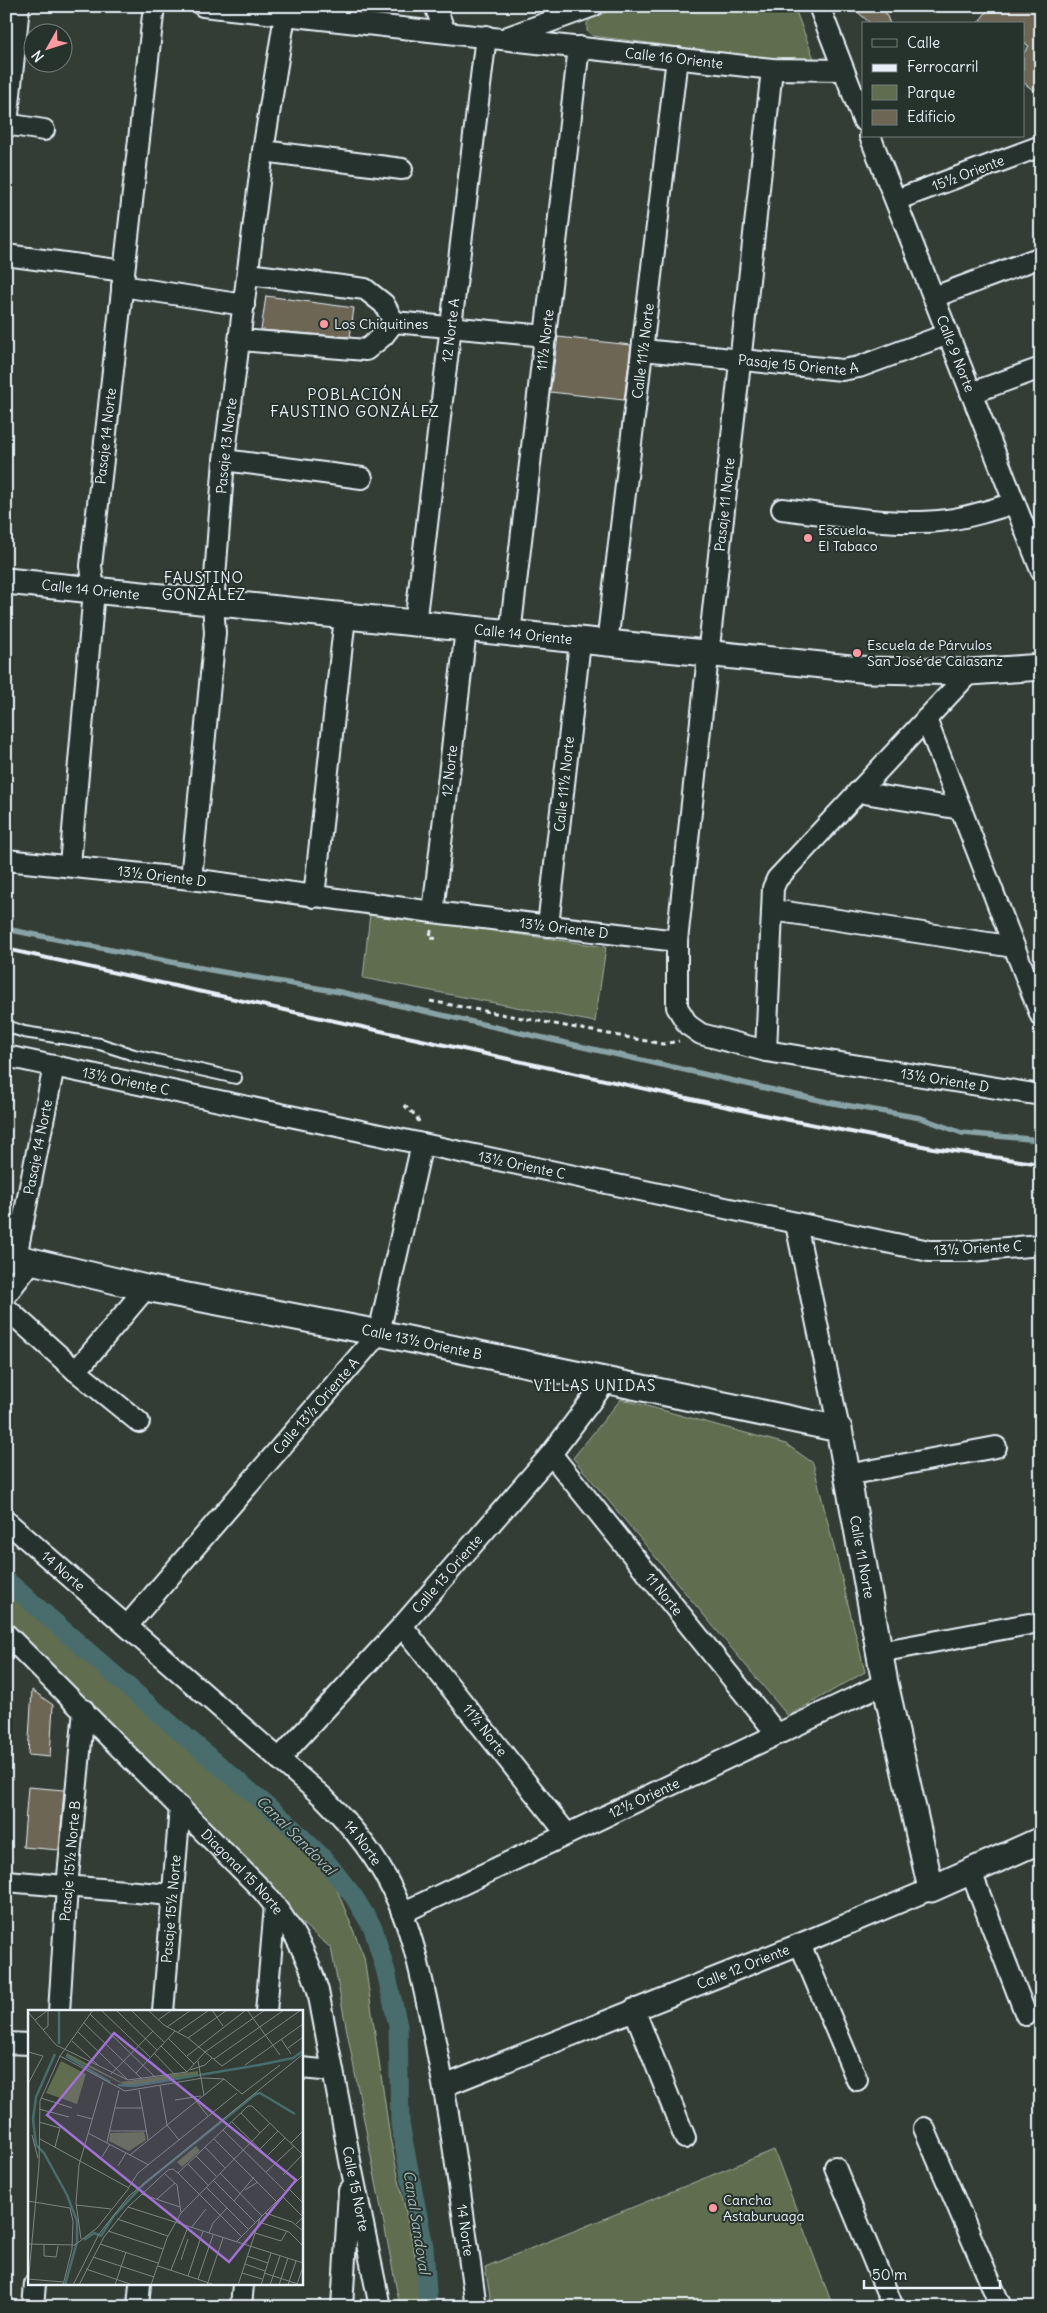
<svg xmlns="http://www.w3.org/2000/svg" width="1047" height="2313" font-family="Delius,sans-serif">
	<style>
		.green { fill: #616d4f; stroke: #a4afa4 }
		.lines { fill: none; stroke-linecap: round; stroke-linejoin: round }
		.stream { stroke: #88a2a5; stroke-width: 5.5 }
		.canal { stroke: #486d6d; stroke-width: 19 }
		.building { fill: #6d6655; stroke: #e8f1f8 }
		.service-casing { stroke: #e8f1f8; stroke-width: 14 }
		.minor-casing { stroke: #e8f1f8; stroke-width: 24 }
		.tertiary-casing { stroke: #e8f1f8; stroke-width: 29 }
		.path { stroke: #e8f1f8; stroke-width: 3; stroke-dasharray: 5 4; stroke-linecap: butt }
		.service { stroke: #26332d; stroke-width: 10 }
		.minor { stroke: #26332d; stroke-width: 20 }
		.tertiary { stroke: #26332d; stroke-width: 25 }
		.rail { stroke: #e8f1f8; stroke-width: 4 }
		.poi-dot { fill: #ff9aa2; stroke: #26332d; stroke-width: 2 }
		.labels { text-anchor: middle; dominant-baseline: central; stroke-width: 4; stroke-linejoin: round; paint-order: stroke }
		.street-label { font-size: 14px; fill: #e8f1f8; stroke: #26332d }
		.poi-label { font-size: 14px; fill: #e8f1f8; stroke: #26332d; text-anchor: start }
		.neighbourhood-label { font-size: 15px; letter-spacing: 1px; fill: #e8f1f8; stroke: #26332d }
		.water-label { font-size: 15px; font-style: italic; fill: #a8bcc0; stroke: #26332d }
		.inset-river { fill: none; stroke: #486d6d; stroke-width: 2.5 }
		.inset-road { fill: none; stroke: #7c8583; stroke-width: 1 }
		.view { fill: #a171d3; fill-opacity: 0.15; stroke: #a171d3; stroke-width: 2.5 }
		.inset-edge { fill: none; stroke: #e8f1f8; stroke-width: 2.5 }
	</style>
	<rect width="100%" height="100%" fill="#343d35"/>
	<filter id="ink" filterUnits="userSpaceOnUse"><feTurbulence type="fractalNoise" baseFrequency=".02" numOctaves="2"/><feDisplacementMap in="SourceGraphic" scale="10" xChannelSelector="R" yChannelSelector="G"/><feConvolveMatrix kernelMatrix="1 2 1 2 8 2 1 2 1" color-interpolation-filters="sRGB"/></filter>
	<g filter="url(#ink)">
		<path class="green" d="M626 6H794L816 64 593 36 587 31V23L592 17Z
			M370 913 606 947 595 1022 363 978Z
			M621 1399 786 1444 813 1463 865 1672 788 1716 573 1458Z
			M6 1583 325 1860 364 1957 390 2138 426 2307H400L331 1948 256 1884 6 1630Z
			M774 2150 833 2307H492L485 2267Z"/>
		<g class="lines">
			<path class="stream" d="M6 929 211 970 340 992 827 1102 921 1118 962 1133 1041 1140"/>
			<path class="canal" d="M6 1580 166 1720 285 1821 325 1860 354 1897 373 1928 386 1972 398 2026 400 2124 424 2247 428 2307"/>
		</g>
		<path class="building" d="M851 6H883L890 24H871Z
			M991 6H1041V82L1034 91 1023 82V54L1029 46 1023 42V24H977Z
			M266 296 354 308 350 337 261 330Z
			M558 337 631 345 624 400 550 392Z
			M32 1690 53 1705 50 1757 28 1755Z
			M28 1787 64 1790 59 1850 23 1847Z"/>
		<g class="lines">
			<g class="service-casing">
				<path id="service" d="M6 1026 24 1032 100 1044 134 1055 236 1078"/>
			</g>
			<g class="minor-casing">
				<g id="minor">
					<path id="s1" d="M203 6 772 69 843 70"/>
					<path d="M435 6 445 32"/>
					<path d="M819 6 863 120"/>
					<path d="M508 37 593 6"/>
					<path d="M6 124 44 130"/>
					<path d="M7 124 19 6"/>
					<path id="s2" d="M870 136 1041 570"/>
					<path d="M263 151 402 169"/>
					<path d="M896 200 1041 146"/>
					<path d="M6 255 124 271"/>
					<path d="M248 274 365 289 384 304 394 322"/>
					<path d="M122 286 244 305"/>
					<path d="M934 297 1041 257"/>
					<path d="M394 322 546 336"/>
					<path d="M240 340 366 350 383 336 394 322"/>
					<path id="s3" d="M643 350 842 370 859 367 948 334"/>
					<path d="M971 393 1041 368"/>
					<path d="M224 460 362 478"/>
					<path d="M782 509C834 515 895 527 947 520 970 517 992 510 1014 503"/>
					<path id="s4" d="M415 624 486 36"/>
					<path d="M510 634 579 47"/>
					<path d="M607 644 677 58"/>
					<path d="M926 719 1041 1016"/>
					<path d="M858 792 961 809"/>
					<path d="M6 860 191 879 433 912 677 941V1007L688 1025 701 1034 766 1051 1041 1095"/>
					<path id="s5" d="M70 865 94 591 91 566 154 6"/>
					<path id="s6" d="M191 879 215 633 213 603 224 460 263 151 285 15"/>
					<path d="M314 897 345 617"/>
					<path d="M773 910 1014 947"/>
					<path id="s7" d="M433 912 466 629"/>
					<path d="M548 926 580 642"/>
					<path id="s8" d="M677 941 772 69"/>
					<path d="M766 1051 773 888 777 879 970 672"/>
					<path d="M6 1056 929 1251H971L1041 1245"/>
					<path d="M796 1224 839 1429"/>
					<path id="s9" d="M16 1257 54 1066"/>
					<path d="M6 1295 33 1260"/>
					<path d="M6 1308 76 1371 139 1422"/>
					<path d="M76 1371 146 1288"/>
					<path id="s10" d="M551 1454 777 1734"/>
					<path d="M847 1475 996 1447"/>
					<path id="s11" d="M6 1521 324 1798C351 1825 375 1854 392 1889 411 1927 420 1970 429 2012 450 2109 462 2208 476 2307"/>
					<path d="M127 1626 379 1333 422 1144"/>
					<path d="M402 1626 567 1834"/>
					<path id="s12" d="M6 1634 263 1891C289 1922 307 1952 318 1991L351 2166 380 2307"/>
					<path d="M879 1652 1029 1624"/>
					<path id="s13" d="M279 1759 402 1626 551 1454 606 1381"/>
					<path d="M971 1872 1026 2015"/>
					<path d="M6 1881 172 1895"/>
					<path d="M402 1913 885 1683"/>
					<path d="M800 1944 857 2080"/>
					<path d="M634 2009 685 2138"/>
					<path d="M59 2012 67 1887 84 1710"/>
					<path d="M163 2012 180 1807"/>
					<path d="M266 2012 275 1905"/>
					<path d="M6 2043 29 2044"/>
					<path d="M301 2068 333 2071"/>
					<path id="s14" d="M444 2086 800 1944 931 1889"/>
					<path d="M924 2128 1001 2307"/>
					<path d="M835 2167 893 2307"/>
					<path d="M33 2307 35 2284"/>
					<path d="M138 2307 140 2284"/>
					<path d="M241 2307 243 2284"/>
					<path d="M342 2307 349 2191"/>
				</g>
			</g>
			<g class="tertiary-casing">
				<g id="tertiary">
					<path id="s15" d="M6 581 870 670 970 672 1041 667"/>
					<path id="s16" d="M6 1255 146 1288 379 1333 839 1429 885 1683 931 1889 1041 1840"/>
				</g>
			</g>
			<path class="path" d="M431 930 430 938 440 939
				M430 1001 663 1044 679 1041
				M404 1105 416 1116 420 1124"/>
			<use href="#service" class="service"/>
			<use href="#minor" class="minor"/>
			<use href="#tertiary" class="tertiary"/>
			<path class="rail" d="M6 949 769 1116 933 1148 1041 1164"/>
		</g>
	</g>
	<g class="poi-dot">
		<circle cx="324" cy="324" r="5"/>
		<circle cx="808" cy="538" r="5"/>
		<circle cx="857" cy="653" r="5"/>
		<circle cx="713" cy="2208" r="5"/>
	</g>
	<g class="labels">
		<g class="street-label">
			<text stroke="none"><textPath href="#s1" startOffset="474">Calle 16 Oriente</textPath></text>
			<text transform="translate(968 173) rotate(-21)">15½ Oriente</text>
			<text stroke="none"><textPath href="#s4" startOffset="296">12 Norte A</textPath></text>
			<text transform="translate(545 340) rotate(-83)">11½ Norte</text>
			<text transform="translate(643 351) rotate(-83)">Calle 11½ Norte</text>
			<text stroke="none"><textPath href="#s2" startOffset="234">Calle 9 Norte</textPath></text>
			<text stroke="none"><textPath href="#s3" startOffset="156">Pasaje 15 Oriente A</textPath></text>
			<text stroke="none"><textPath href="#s5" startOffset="431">Pasaje 14 Norte</textPath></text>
			<text stroke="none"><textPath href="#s6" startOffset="435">Pasaje 13 Norte</textPath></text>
			<text stroke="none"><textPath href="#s8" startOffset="439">Pasaje 11 Norte</textPath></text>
			<text stroke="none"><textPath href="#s15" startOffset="85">Calle 14 Oriente</textPath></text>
			<text stroke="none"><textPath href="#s15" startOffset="520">Calle 14 Oriente</textPath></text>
			<text stroke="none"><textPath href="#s7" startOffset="142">12 Norte</textPath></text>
			<text transform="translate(564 784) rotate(-84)">Calle 11½ Norte</text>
			<text transform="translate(162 876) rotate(7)">13½ Oriente D</text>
			<text transform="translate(564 928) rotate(7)">13½ Oriente D</text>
			<text transform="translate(945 1080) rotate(9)">13½ Oriente D</text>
			<text transform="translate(126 1081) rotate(12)">13½ Oriente C</text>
			<text stroke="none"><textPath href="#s9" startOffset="112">Pasaje 14 Norte</textPath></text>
			<text transform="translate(522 1165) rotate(12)">13½ Oriente C</text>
			<text transform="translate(978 1248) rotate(-3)">13½ Oriente C</text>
			<text transform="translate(422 1342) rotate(12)">Calle 13½ Oriente B</text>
			<text transform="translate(316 1406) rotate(-49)">Calle 13½ Oriente A</text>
			<text stroke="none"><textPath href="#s16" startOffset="981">Calle 11 Norte</textPath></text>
			<text stroke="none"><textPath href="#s11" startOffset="76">14 Norte</textPath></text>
			<text stroke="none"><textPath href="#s13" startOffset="250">Calle 13 Oriente</textPath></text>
			<text stroke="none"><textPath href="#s10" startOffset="180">11 Norte</textPath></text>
			<text transform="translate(485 1730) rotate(52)">11½ Norte</text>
			<text transform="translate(644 1798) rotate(-25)">12½ Oriente</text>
			<text stroke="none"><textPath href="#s11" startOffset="481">14 Norte</textPath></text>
			<text transform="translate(70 1861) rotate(-85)">Pasaje 15½ Norte B</text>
			<text stroke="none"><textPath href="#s12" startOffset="335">Diagonal 15 Norte</textPath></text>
			<text transform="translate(171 1909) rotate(-85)">Pasaje 15½ Norte</text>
			<text stroke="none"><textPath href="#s14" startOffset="322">Calle 12 Oriente</textPath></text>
			<text stroke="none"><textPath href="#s12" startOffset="680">Calle 15 Norte</textPath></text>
			<text stroke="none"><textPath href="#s11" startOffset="886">14 Norte</textPath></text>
		</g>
		<g class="poi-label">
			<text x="334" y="324">Los Chiquitines</text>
			<text x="818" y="530">Escuela<tspan x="818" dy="16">El Tabaco</tspan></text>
			<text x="867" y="645">Escuela de Párvulos<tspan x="867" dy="16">San José de Calasanz</tspan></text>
			<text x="723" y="2200">Cancha<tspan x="723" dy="16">Astaburuaga</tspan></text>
		</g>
		<g class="neighbourhood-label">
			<text x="355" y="394">POBLACIÓN<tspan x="355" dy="17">FAUSTINO GONZÁLEZ</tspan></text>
			<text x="204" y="577">FAUSTINO<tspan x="204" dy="17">GONZÁLEZ</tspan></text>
			<text x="595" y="1385">VILLAS UNIDAS</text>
		</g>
		<g class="water-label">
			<text transform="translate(296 1835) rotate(45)">Canal Sandoval</text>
			<text transform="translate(417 2222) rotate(81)">Canal Sandoval</text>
		</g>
	</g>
	<g transform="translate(28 2010)">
		<rect width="275" height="275" fill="#343d35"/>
		<path d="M39 43 93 72 170 61V65L101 77 38 46ZM33 51 58 64 49 94 18 83ZM116 122 118 130 101 141 81 131 82 123ZM168 136 172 141 154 157 149 152Z" fill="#616d4f"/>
		<path class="inset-river" d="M31 34V0M27 44 8 87 5 109 8 135 16 143 39 185 49 211V232L37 275M38 46 82 72M90 75 106 76 231 55 265 48 275 41M56 230 66 223 73 226 85 207 117 173 228 84 232 83 267 104"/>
		<path class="inset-road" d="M73 0 122 47M88 0 129 40M103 0 136 32M120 0 136 15 160 28 194 56 273 0M184 0 195 16M219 0 252 45M0 2 28 35 100 70 159 62 177 42 237 0M62 4 127 67M7 10 20 0M130 10 144 0M56 13 114 69M139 17 163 0M15 20 20 16V1M50 22 100 70M150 22 181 0M140 28 166 54M160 28 199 0M253 29 263 44M44 31 70 55M133 36 159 62M260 38 275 27M0 42 15 46 0 74M126 43 147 65M32 46 97 81 175 68 196 69M159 46 218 0M186 49 256 0M170 51 176 85M217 55 275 14M162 60 177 55 184 48M108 63 147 21M83 64 125 21M196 69 214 84 252 55M132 76 139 115 151 130M111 80 120 130M13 88 44 98M147 90 173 86M168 91 180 106M87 98H114M11 99 41 107M213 103 232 123M49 105 64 109M11 112 32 118 27 137M204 112 242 149M195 120 258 182M82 121H118M60 123 121 155M4 125 10 148M186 129 248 191M79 132 91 80M263 133 275 121M177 137 197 158M232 139 250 121M102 145 196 69M168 146 188 166M239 146 257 128M74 147 82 134M160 154 180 175M90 156 98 143M238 162 266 136M136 163 149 175 153 203M150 163 213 226M192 163 234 206M255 165 274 145M185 170 227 212M101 177 110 163 209 83M178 177 220 219M261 179 275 193M217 180 230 172M113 184 152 197M254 186 275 207 268 214M129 189 147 173M0 191 42 198 45 211 44 239 35 275M206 191 226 167M48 195 83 199M100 197 275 253M237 203 264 212 275 221M89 209 140 226M231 212 261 222 275 236M163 218 178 199M80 221 135 239M181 223 185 213 199 198M227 223 253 231 259 221M53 229 48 193 51 155 75 72M208 232 275 165M0 234 47 235 69 218 101 178 12 129M72 234 130 253M16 235V246L28 247 30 236M219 246 240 253M65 247 126 267M153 250 160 229M217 254 237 261M130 256 187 275M58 259 105 275M143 260 160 217M214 263 234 269M236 263 270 274M160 266 175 221M0 269 35 272M170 269 185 225M269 274 275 257M0 275 11 155 12 91 32 46 65 0M45 275 71 224 101 186 275 44M51 275 76 227 100 197 140 160 145 159 150 163 220 96H224L275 145M87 275 98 242M123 275 139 228 153 203 242 113M179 275 195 228M210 275 232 208M233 275 243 243M242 275 252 246M251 275 260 248M260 275 268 251"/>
		<path class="view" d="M86 23 268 170 201 252 19 105Z"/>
		<rect width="275" height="275" class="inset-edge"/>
	</g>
	<rect width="1047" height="2313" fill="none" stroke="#26332d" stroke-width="25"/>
	<rect x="12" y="12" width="1022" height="2288" fill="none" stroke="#e8f1f8" stroke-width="2" filter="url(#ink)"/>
	<rect x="862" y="22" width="162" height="115" fill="#26332d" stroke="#747f7e"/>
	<rect x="872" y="39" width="25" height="8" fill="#26332d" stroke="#747f7e"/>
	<text x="907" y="48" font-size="15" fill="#e8f1f8">Calle</text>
	<rect x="872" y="64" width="25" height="8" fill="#e8f1f8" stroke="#747f7e"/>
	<text x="907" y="72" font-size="15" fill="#e8f1f8">Ferrocarril</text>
	<rect x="872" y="85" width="25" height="15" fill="#616d4f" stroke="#747f7e"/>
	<text x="907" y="98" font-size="15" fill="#e8f1f8">Parque</text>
	<rect x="872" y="110" width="25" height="15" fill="#6d6655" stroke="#747f7e"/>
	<text x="907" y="122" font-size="15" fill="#e8f1f8">Edificio</text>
	<g transform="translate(48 48) rotate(231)"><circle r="24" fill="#26332d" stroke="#747f7e"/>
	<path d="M0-4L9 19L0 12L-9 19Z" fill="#ff9aa2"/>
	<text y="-8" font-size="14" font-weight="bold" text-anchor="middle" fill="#e8f1f8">N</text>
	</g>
	<path d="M864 2280v8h136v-8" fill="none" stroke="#e8f1f8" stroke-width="2.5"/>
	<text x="872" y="2280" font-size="15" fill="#e8f1f8" stroke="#26332d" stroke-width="4" paint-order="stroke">50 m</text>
</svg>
